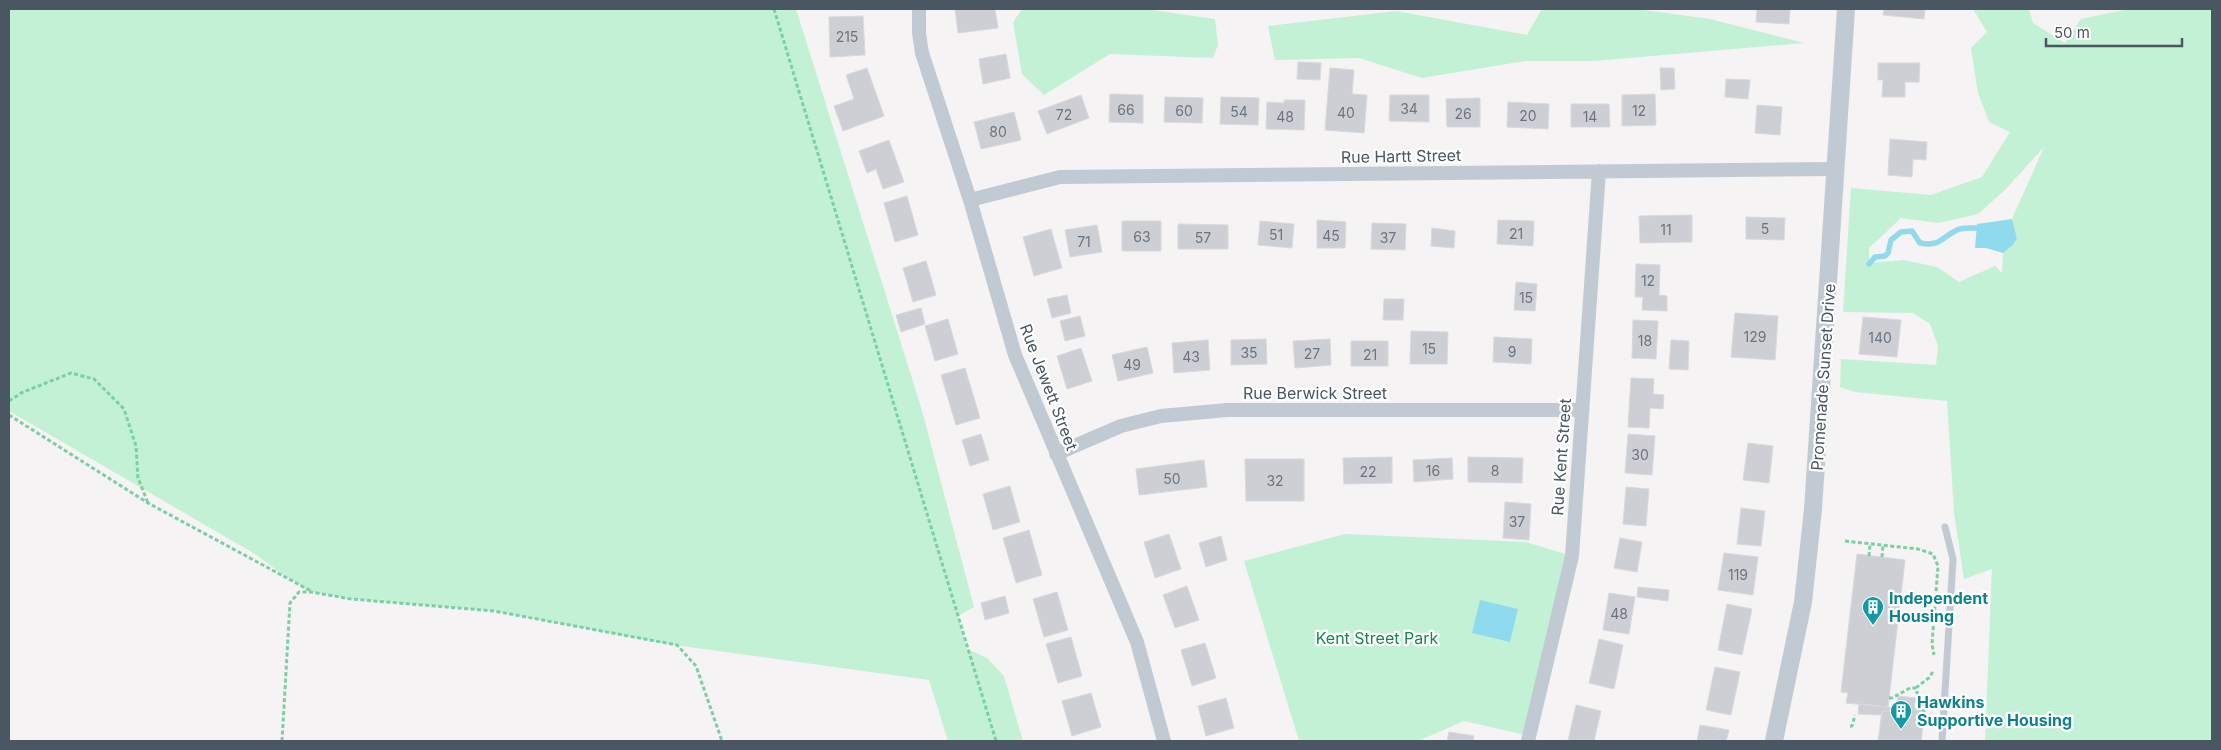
<svg xmlns="http://www.w3.org/2000/svg" width="2221" height="750" font-family="Inter,sans-serif">
	<style>
		.green { fill: #c3f1d5; fill-rule: evenodd }
		.water { fill: #90daee }
		.lines { fill: none; stroke-linecap: round; stroke-linejoin: round }
		.stream { stroke: #90daee; stroke-width: 5.5 }
		.building { fill: #cdcfd5; stroke: #d7d9de }
		.path { stroke: #7ad0a6; stroke-width: 3; stroke-dasharray: 4 2.5; stroke-linecap: butt }
		.service { stroke: #c1cad2; stroke-width: 7 }
		.minor { stroke: #c1cad2; stroke-width: 14 }
		.tertiary { stroke: #c1cad2; stroke-width: 18 }
		.labels { text-anchor: middle; dominant-baseline: central; stroke-width: 4.5; stroke-linejoin: round; paint-order: stroke }
		.number-label { font-size: 14px; fill: #6b747e }
		.street-label { font-size: 16px; fill: #4a5661; stroke: #fff }
		.culture-label { font-size: 16px; font-weight: bold; fill: #0d838f; stroke: #fff; text-anchor: start }
		.park-label { font-size: 16px; fill: #17864f; stroke: #fff }
	</style>
	<rect width="100%" height="100%" fill="#f5f3f3"/>
	<path class="green" d="M9 9H796L921 407 974 607 958 616 967 649 987 658 1004 676 1023 741H948L929 680 667 644 494 611 351 599 311 592 282 574 255 554 9 411Z
		M1022 9H1145L1215 19 1218 45 1213 58 1110 54 1044 95 1022 74 1013 22Z
		M1542 9H1636L1710 19 1804 43 1594 61H1525L1422 78 1359 58 1275 60 1268 26 1396 11 1527 35Z
		M1973 9H2029L2033 23 2065 43 2081 19 2129 9H2212V741H1985L1992 569 1964 579 1954 513 1947 401 1855 392 1840 387 1841 359 1936 365 1938 346 1930 324 1913 313 1843 312 1851 188 1931 195 1982 177 2010 132 1989 122 1978 93 1971 48 1987 32ZM2044 147 2012 219 2017 238 2013 245 2003 253 2002 273 1995 266 1959 282 1937 267 1904 260 1869 263V248L1901 218 1938 223 1978 214 2005 190Z
		M1345 534 1526 542 1572 556 1530 736 1464 721 1418 741H1299L1244 561Z"/>
	<path class="water" d="M2012 219 2017 238 2013 245 2003 253 1986 248H1975L1977 224Z
		M1480 600 1518 609 1510 642 1472 633Z"/>
	<g class="lines">
		<path class="stream" d="M1869 264 1875 257 1885 256 1888 253 1891 240 1901 232 1912 231 1920 243C1942 247 1941 237 1957 230 1963 227 1970 228 1977 228"/>
	</g>
	<path class="building" d="M955 9H995L998 28 958 33Z
		M1757 9H1790L1789 24 1756 22Z
		M1884 9H1925L1924 19 1883 15Z
		M863 16 865 55 830 57 829 17Z
		M1006 54 1010 78 983 84 979 59Z
		M1298 62 1321 63 1320 80 1297 79Z
		M1878 63H1920L1919 82H1905V97H1882L1883 80H1878Z
		M867 68 884 116 843 131 834 106 854 99 846 75Z
		M1330 68 1354 70 1352 94 1367 95 1364 133 1325 130Z
		M1660 68H1674L1675 89 1661 90Z
		M1726 79 1750 80 1748 99 1725 97Z
		M1110 94 1143 95V123L1109 122Z
		M1655 94 1656 125 1622 126V95Z
		M1081 95 1089 118 1047 134 1038 111Z
		M1390 95H1429V122L1389 121Z
		M1165 97 1203 98 1202 123 1164 122Z
		M1221 97 1259 98 1258 125 1220 124Z
		M1480 98V127H1447L1446 99Z
		M1284 100H1305L1304 130 1266 129 1267 102 1284 103Z
		M1508 102 1549 104 1548 129 1507 127Z
		M1571 104H1609L1610 127H1571Z
		M1757 105 1782 107 1780 135 1755 133Z
		M1014 112 1021 140 981 149 974 122Z
		M1890 139 1927 142 1926 160 1913 159 1912 177 1888 175Z
		M889 140 904 182 883 189 876 169 867 173 859 151Z
		M907 196 918 235 895 242 884 203Z
		M1692 215V242L1640 243 1639 216Z
		M1746 217 1785 218 1784 240 1746 239Z
		M1317 220 1346 222 1345 248H1317Z
		M1498 220 1534 221 1533 246 1497 244Z
		M1122 221H1161V251H1122Z
		M1260 221 1294 224 1292 248 1258 245Z
		M1372 223 1406 224 1405 250 1371 249Z
		M1178 224 1228 225V249H1178Z
		M1097 225 1102 252 1070 257 1065 230Z
		M1432 228 1455 231 1454 248 1431 246Z
		M1051 229 1062 268 1034 276 1023 237Z
		M926 261 936 295 913 302 903 268Z
		M1636 264 1660 265 1659 295 1667 296V311L1642 310 1643 297H1635Z
		M1516 282 1537 284 1535 311 1514 310Z
		M1067 295 1071 313 1052 318 1047 299Z
		M1384 299H1404L1403 320H1383Z
		M921 308 925 324 901 332 896 315Z
		M1735 313 1778 316 1775 360 1731 357Z
		M1080 316 1085 336 1065 341 1060 321Z
		M1863 317 1901 320 1897 357 1859 354Z
		M948 319 958 354 935 361 925 326Z
		M1633 320 1658 321 1656 359 1632 358Z
		M1411 331 1448 332 1447 364H1410Z
		M1494 337 1532 339 1531 364 1493 362Z
		M1266 339 1267 364 1231 365V340Z
		M1330 339 1331 365 1295 368 1293 341Z
		M1208 340 1210 370 1174 373 1172 343Z
		M1671 340 1689 341 1688 370 1669 369Z
		M1351 341H1388V366H1351Z
		M1147 347 1153 373 1118 381 1112 355Z
		M1081 348 1092 381 1067 389 1057 356Z
		M965 368 980 418 956 425 941 375Z
		M1631 378 1654 379 1653 394 1664 395 1663 409 1650 408 1649 428 1628 427Z
		M981 434 989 460 970 466 962 440Z
		M1628 434 1655 436 1652 475 1625 473Z
		M1748 443 1773 446 1769 483 1743 480Z
		M1392 457V483L1344 484 1343 458Z
		M1468 457 1523 458 1522 483 1468 482Z
		M1452 458 1453 479 1414 482 1413 460Z
		M1245 459H1304V501H1246Z
		M1204 460 1207 487 1139 495 1136 469Z
		M1010 486 1020 522 993 530 983 494Z
		M1626 487 1649 489 1646 526 1623 524Z
		M1505 502 1531 504 1529 540 1503 538Z
		M1741 508 1765 511 1761 546 1737 544Z
		M1029 530 1042 575 1016 583 1003 538Z
		M1169 534 1181 569 1155 578 1144 542Z
		M1221 536 1227 560 1206 567 1199 543Z
		M1620 538 1642 542 1637 572 1614 568Z
		M1724 553 1758 557 1753 595 1718 590Z
		M1857 554 1905 560 1888 707 1846 703 1848 693 1841 692Z
		M1187 586 1199 620 1175 628 1163 595Z
		M1638 587 1669 590 1668 601 1637 597Z
		M1057 592 1068 630 1044 637 1033 599Z
		M1609 593 1635 597 1629 634 1603 630Z
		M1005 596 1009 613 985 620 981 603Z
		M1727 604 1752 609 1742 655 1718 650Z
		M1071 637 1082 676 1058 683 1046 644Z
		M1599 639 1623 645 1614 689 1589 683Z
		M1205 643 1216 678 1192 686 1181 650Z
		M1715 667 1740 672 1731 715 1706 710Z
		M1091 693 1101 727 1072 736 1062 701Z
		M1898 696 1916 698 1914 708 1925 709 1921 741H1878L1882 711 1896 712Z
		M1226 698 1234 728 1206 736 1198 706Z
		M1859 704 1897 708 1896 712 1882 711V715L1858 714Z
		M1576 705 1601 711 1594 741H1568Z
		M1700 725 1729 730 1726 741H1697Z
		M1449 732 1474 736 1473 741H1447Z"/>
	<g class="lines">
		<path class="path" d="M774 9 996 741
			M9 401 21 393 71 373 94 379 124 409 136 446 138 478 148 503
			M9 415 148 503 311 591
			M1845 541 1918 549 1933 554 1938 566 1932 644 1934 655
			M1869 556 1870 544
			M1882 557 1883 545
			M1889 698H1892L1910 688H1916
			M1932 719 1924 718C1926 705 1915 698 1917 687L1930 677 1933 671
			M1850 726H1852L1855 715
			M282 741 290 603 299 592H311L351 599 494 611 677 645 696 666 722 741"/>
		<path class="service" d="M1942 741 1953 559 1945 527"/>
		<path class="minor" d="M919 9V33L922 53 970 200 1015 355 1137 642 1164 741
			M970 200 1060 177 1836 169
			M1056 454 1121 426 1161 416 1227 410H1582
			M1528 741 1572 556 1599 171"/>
		<path class="tertiary" d="M1774 741 1803 602 1813 509 1846 9"/>
	</g>
	<defs>
		<g id="building-pin" transform="scale(1.125)"><path d="M0 17L-7.5 6A9.5 9.5 0 1 1 7.5 6Z" fill="#0f9aa8" stroke="#fff"/><path d="M-4-6H4V6H1V3H-1V6H-4ZM-2.5-4.3h1.7v1.8h-1.7ZM.8-4.3h1.7v1.8H.8ZM-2.5-1h1.7V.8h-1.7ZM.8-1h1.7V.8H.8Z" fill="#fff"/></g>
	</defs>
	<g fill-rule="evenodd">
		<use href="#building-pin" x="1873" y="607"/>
		<use href="#building-pin" x="1901" y="711"/>
	</g>
	<g class="labels">
		<g class="number-label">
			<text x="847" y="36">215</text>
			<text x="1409" y="108">34</text>
			<text x="1126" y="109">66</text>
			<text x="1184" y="110">60</text>
			<text x="1639" y="110">12</text>
			<text x="1239" y="111">54</text>
			<text x="1346" y="112">40</text>
			<text x="1463" y="113">26</text>
			<text x="1064" y="114">72</text>
			<text x="1528" y="115">20</text>
			<text x="1285" y="116">48</text>
			<text x="1590" y="116">14</text>
			<text x="998" y="131">80</text>
			<text x="1765" y="228">5</text>
			<text x="1666" y="229">11</text>
			<text x="1516" y="233">21</text>
			<text x="1276" y="234">51</text>
			<text x="1331" y="235">45</text>
			<text x="1142" y="236">63</text>
			<text x="1203" y="237">57</text>
			<text x="1388" y="237">37</text>
			<text x="1084" y="241">71</text>
			<text x="1648" y="280">12</text>
			<text x="1526" y="297">15</text>
			<text x="1755" y="336">129</text>
			<text x="1880" y="337">140</text>
			<text x="1645" y="340">18</text>
			<text x="1429" y="348">15</text>
			<text x="1512" y="351">9</text>
			<text x="1249" y="352">35</text>
			<text x="1312" y="353">27</text>
			<text x="1370" y="354">21</text>
			<text x="1191" y="356">43</text>
			<text x="1132" y="364">49</text>
			<text x="1640" y="454">30</text>
			<text x="1433" y="470">16</text>
			<text x="1495" y="470">8</text>
			<text x="1368" y="471">22</text>
			<text x="1172" y="478">50</text>
			<text x="1275" y="480">32</text>
			<text x="1517" y="521">37</text>
			<text x="1738" y="574">119</text>
			<text x="1619" y="613">48</text>
		</g>
		<g class="street-label">
			<text transform="translate(1401 156) rotate(-1)">Rue Hartt Street</text>
			<text transform="translate(1823 377) rotate(-86)">Promenade Sunset Drive</text>
			<text transform="translate(1049 387) rotate(69)">Rue Jewett Street</text>
			<text x="1315" y="393">Rue Berwick Street</text>
			<text transform="translate(1561 457) rotate(-86)">Rue Kent Street</text>
		</g>
		<g class="culture-label">
			<text x="1889" y="598">Independent<tspan x="1889" dy="18">Housing</tspan></text>
			<text x="1917" y="702">Hawkins<tspan x="1917" dy="18">Supportive Housing</tspan></text>
		</g>
		<g class="park-label">
			<text x="1377" y="638">Kent Street Park</text>
		</g>
	</g>
	<rect width="2221" height="750" fill="none" stroke="#4a5661" stroke-width="20"/>
	<path d="M2046 38v8h136v-8" fill="none" stroke="#4a5661" stroke-width="2.5"/>
	<text x="2054" y="38" font-size="15" fill="#4a5661" stroke="#ffffff" stroke-width="4" paint-order="stroke">50 m</text>
</svg>
